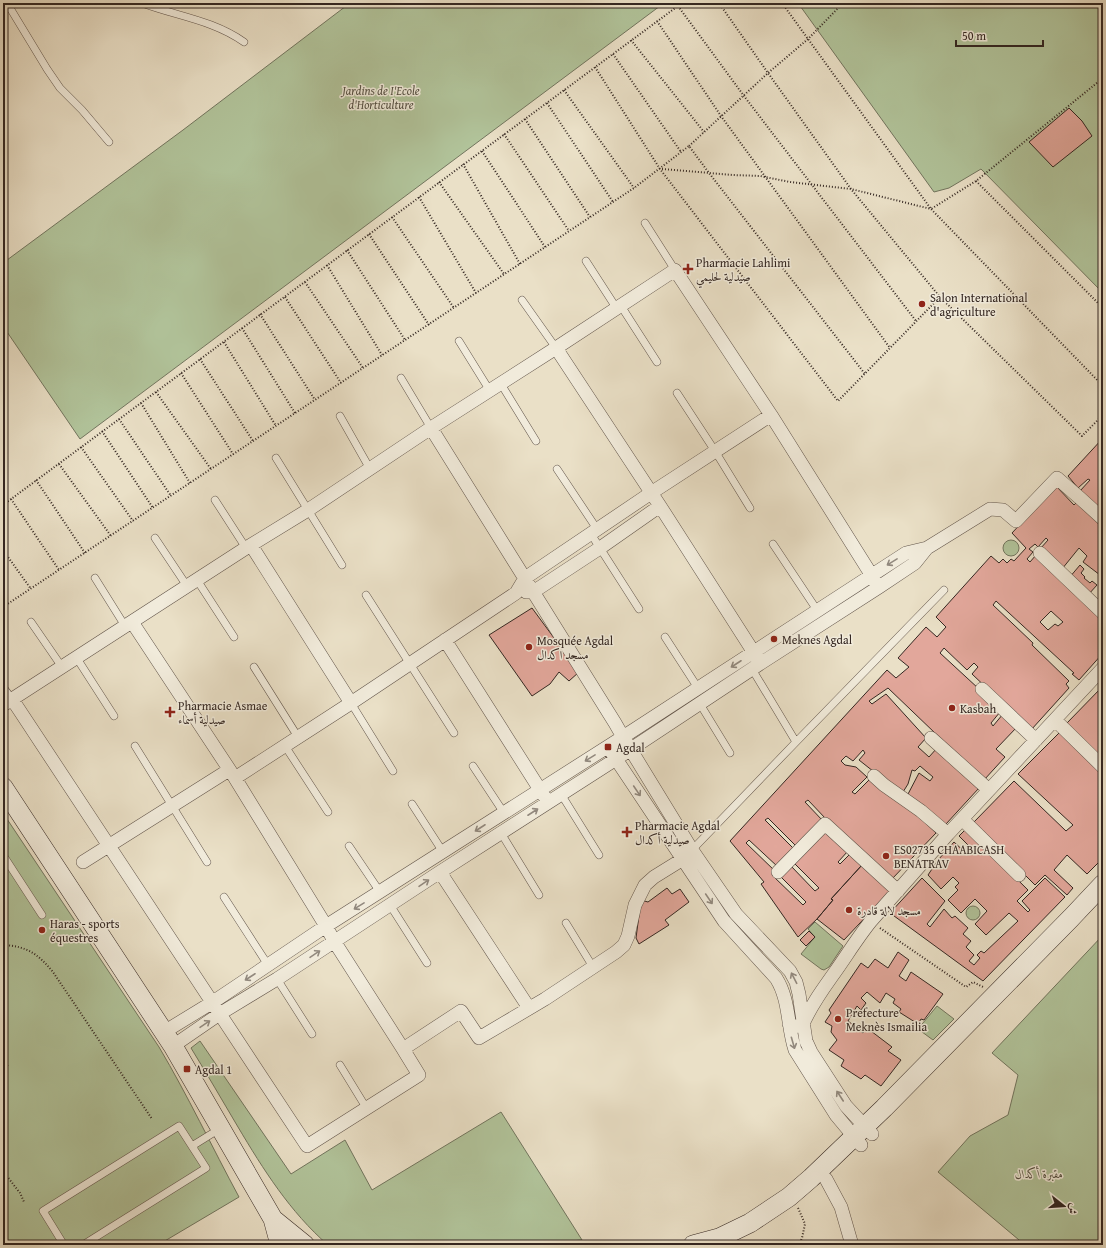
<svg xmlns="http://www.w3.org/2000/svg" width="1106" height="1248" font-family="'Gentium Book Plus',Amiri,serif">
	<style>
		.green { fill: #b1c39a; stroke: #72755e }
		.building { fill: #e2a79b; stroke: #342722; fill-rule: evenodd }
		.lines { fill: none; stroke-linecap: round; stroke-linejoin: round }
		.lane-casing { stroke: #62554b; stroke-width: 8 }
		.street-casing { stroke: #62554b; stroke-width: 14 }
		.secondary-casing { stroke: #342722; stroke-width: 20 }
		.path { stroke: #342722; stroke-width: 2; stroke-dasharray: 1 2; stroke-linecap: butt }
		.lane { stroke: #f1ebdb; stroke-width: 7 }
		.street { stroke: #f1ebdb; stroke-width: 13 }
		.secondary { stroke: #f1ebdb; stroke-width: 19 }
		.oneway { stroke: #92897e }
		.poi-dot { fill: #8f2418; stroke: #f1ebdb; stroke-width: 1.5 }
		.labels { text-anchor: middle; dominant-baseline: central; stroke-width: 3; stroke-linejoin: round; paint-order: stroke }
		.park-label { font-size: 12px; font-style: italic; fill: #534e40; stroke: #f1ebdb }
		.poi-label { font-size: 12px; fill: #342722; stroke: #f1ebdb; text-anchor: start }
	</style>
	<rect width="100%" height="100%" fill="#eae0c7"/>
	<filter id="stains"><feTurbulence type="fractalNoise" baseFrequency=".005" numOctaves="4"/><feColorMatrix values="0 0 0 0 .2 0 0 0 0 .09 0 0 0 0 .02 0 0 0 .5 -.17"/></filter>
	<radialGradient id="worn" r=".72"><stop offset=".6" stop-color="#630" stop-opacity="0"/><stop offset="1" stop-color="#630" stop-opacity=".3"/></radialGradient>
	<path class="green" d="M350 3H664L80 439 3 326V263L183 130Z
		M798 3H1103V293L981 169 949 188 934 192Z
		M1003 548a8 8 0 1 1 16 0a8 8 0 1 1-16 0Z
		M3 813 159 1047C188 1096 212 1147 239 1197L158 1245H3Z
		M966 913a7 7 0 1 1 14 0a7 7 0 1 1-14 0Z
		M815 922 843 946 829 967 824 970 821 969 801 954 815 937 808 929Z
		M1103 935V1245H1025L938 1172 970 1136 1008 1115 1018 1075 992 1053Z
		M937 1006 954 1019 933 1040 918 1029Z
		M200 1041 291 1174 345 1140 372 1190 501 1112 582 1240 525 1245H328C290 1212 263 1169 238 1127 222 1100 207 1074 191 1048Z"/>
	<path class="building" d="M1069 108 1082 121 1092 136 1053 167 1029 142Z
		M1103 438V515L1080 491 1090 480 1088 479 1078 488 1068 476Z
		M1056 486 1074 505 1079 500 1103 524V572L1100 575 1083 562 1087 556 1079 548 1062 569 1040 549 1048 540 1046 538 1038 547 1035 544 1029 549 1033 552 1027 559 1030 562 1036 555 1103 617V653L1079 680 1072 674 1074 673 996 601 993 605 1033 643 1032 645 1069 681 1066 684 1069 688 1031 730 972 674 978 667 974 663 967 670 944 648 940 653 979 689 1000 712 991 723 993 726 1003 714 1017 727 996 749 1005 757 984 780 888 688 869 701 872 704 886 694 926 738 918 747 929 757 937 748 979 788 946 824 907 796 919 773 930 781 933 777 920 766 915 771 912 770 908 784 903 792 883 779 859 760 865 753 863 750 853 761 846 756 841 761 845 765 856 767 867 777 852 792 855 794 871 778 914 812 936 833 891 880 826 819 808 800 805 802 823 821 797 847 768 818 765 820 794 849 778 867 749 840 746 843 776 872 772 875 803 905 806 902 779 875 790 865 815 891 819 888 793 862 825 829 848 851 838 862 840 864 850 854 862 865 831 899 833 900 817 919 798 937 761 884 764 882 730 841 887 670 896 678 909 667 898 658 926 627 937 637 946 627 936 617 991 556 999 563 1003 559 1007 563 1011 559 1014 561 1026 548 1012 533ZM1051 611 1063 622 1058 626 1055 624 1048 630 1040 622Z
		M1080 565 1084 569 1081 573 1085 577 1084 578 1090 583 1092 581 1097 585 1088 595 1069 578Z
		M1103 595V608L1097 602Z
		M532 608 579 672 569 681 559 672 550 684 532 696 489 635Z
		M1103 686V761L1066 724Z
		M1061 731 1103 771V858L1087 874 1067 855 1054 870 1073 888 1067 895 1045 875 1035 885 973 823 1014 781 1066 831 1073 825 1018 774Z
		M966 829 1028 890 1017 901 1028 912 1030 910 1022 901 1045 878 1065 897 983 981 890 913 922 878 945 901 927 924 930 927 944 909 952 918 955 916 968 928 963 934 971 941 966 947 974 955 969 961 974 965 980 958 977 955 981 951 984 953 1018 921 1009 913 986 935 975 924 987 911 975 899 961 913 948 900 958 890 955 887 959 883 953 877 941 889 928 875 938 860 954 842 968 855 973 850 959 836Z
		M862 865 890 891 844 940 817 919 833 900 831 899Z
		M667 888 672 894 680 889 689 902 665 920 669 925 639 944 636 938 641 900 648 902Z
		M809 931 815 937 806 946 800 940Z
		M898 952 909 960 899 976 906 981 911 972 943 994 924 1020 921 1019 918 1024 899 1012 901 1009 893 1003 895 999 886 993 880 1003 867 992 861 998 866 1003 861 1010 857 1006 848 1021 863 1033 867 1028 892 1047 888 1051 901 1060 881 1086 865 1075 861 1079 841 1066 844 1060 829 1050 837 1040 831 1032 832 1026 825 1022 831 1013 829 1010 861 963 868 968 875 959 888 968Z
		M3 1057H4L8 1066 3 1068Z"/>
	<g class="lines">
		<g class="lane-casing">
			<path id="lane" d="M7 3 47 69 60 88 82 110 109 142
				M142 3C176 16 213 20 244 42
				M645 223 675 270
				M586 261 617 309
				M522 300 556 348
				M621 306 657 362
				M459 341 490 391
				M401 378 431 428
				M501 384 536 441
				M677 393 715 451 750 508
				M340 416 370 469
				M276 458 342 565
				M557 469 597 529
				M215 500 246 548
				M591 534 639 609
				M155 538 187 586
				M773 544 817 610
				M95 578 125 626
				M197 580 234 637
				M366 595 454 733
				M31 622 62 667
				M665 637 698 688
				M76 657 114 716
				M254 667 298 737
				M752 669 796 742
				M3 687 12 699
				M351 703 393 771
				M700 704 730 753
				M135 746 207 862
				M285 746 328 812
				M473 766 504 813
				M561 794 599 855
				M412 804 443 852
				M501 833 539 895
				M349 846 380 892
				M692 850 796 742 944 590
				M3 855 42 915
				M224 897 268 965
				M390 905 427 963
				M566 923 593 967
				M277 979 312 1034
				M340 1065 367 1109
				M192 1146 221 1128
				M64 1245 43 1211 179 1126 206 1168 83 1245"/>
		</g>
		<g class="street-casing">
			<path id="street" d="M556 348 660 506 758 659
				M431 428 615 723 623 737 692 850 736 914 790 971 796 982 799 994 806 1041 811 1052 846 1106 872 1134
				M251 545 351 703
				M1040 553 1103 613
				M526 592H533L600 548 660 506
				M132 622 235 778 326 926 334 941 403 1049
				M445 640 544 796
				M982 689 1036 740
				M12 699 307 1146 419 1075 403 1049 461 1011 479 1038 545 999 616 952 624 945 628 936 635 905 645 885 654 877 683 859 692 850
				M3 705 246 548 308 510 431 428 556 348 675 270 771 415 879 587
				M1055 720 1103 767
				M931 738 989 790
				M612 753 724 921 776 978C790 1000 787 1026 795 1050L836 1115 861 1145
				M874 776 884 785 921 811 948 834
				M235 778 351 703 516 593 525 578 651 493 771 415
				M962 819 1019 875
				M83 862 229 770
				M440 872 529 1008
				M778 872 825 824 898 891
				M789 1024C794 1027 798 1027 803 1024 811 1005 823 989 835 972 847 955 858 937 871 921L948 834 1103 668
				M164 1032 213 1002 326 926 623 737 906 553 927 548 990 509 1003 510 1016 521 1057 478 1081 499 1103 519
				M173 1046 221 1013 277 979 440 872 616 759 761 663 879 587 915 563 927 548
				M826 1179 841 1207 852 1245"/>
		</g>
		<g class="secondary-casing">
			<path id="secondary" d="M3 787 173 1046 273 1219 280 1245
				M273 1219 305 1245
				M693 1245 719 1238 750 1223 789 1197 811 1178 884 1108 1071 918 1103 884"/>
		</g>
		<path class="path" d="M782 3 931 209 976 181 1103 78
			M678 6 744 96 916 321
			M657 21 721 116 890 348
			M631 40 704 132
			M613 54 681 152
			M595 67 660 169 838 401 940 297 851 189 768 73 719 3
			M564 90 634 188
			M547 103 613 202
			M525 119 590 217
			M504 134 569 231
			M689 146 768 73 808 39 843 3
			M482 151 545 247
			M463 164 520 264
			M662 169 733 175 760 176 790 182 851 189 931 209 1103 386
			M976 181 1103 308
			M439 182 504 274
			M419 197 476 293
			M392 217 454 308
			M369 234 429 325
			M347 250 405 340
			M327 265 382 355
			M305 282 363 368
			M285 297 341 383
			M940 297 1082 436 1103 415
			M260 314 315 400
			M242 328 295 413
			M224 342 276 426
			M200 359 253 441
			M181 373 233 454
			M156 392 211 469
			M141 403 190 483
			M119 419 171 496
			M102 431 153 508
			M81 447 133 521
			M59 464 111 536
			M36 480 85 553
			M11 499 59 570
			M3 505 682 3
			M3 550 31 589
			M3 607 634 188 689 146 709 173 865 374
			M880 928 966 987 973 982 983 987
			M3 945C27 946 38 954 53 972L152 1119
			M3 1171 20 1193 24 1202
			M798 1208 805 1224 802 1238 799 1245"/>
		<use href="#lane" class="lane"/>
		<use href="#street" class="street"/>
		<use href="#secondary" class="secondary"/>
	</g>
	<defs><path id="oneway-shaft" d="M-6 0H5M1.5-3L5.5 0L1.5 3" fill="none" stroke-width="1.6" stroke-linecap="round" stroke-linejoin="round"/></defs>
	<g class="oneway">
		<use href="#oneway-shaft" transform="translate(892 562) rotate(148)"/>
		<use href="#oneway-shaft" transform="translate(736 664) rotate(147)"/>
		<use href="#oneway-shaft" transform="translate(590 758) rotate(148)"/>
		<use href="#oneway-shaft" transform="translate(637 791) rotate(56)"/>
		<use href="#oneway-shaft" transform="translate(533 812) rotate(-33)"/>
		<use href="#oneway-shaft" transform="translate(480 828) rotate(147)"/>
		<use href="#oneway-shaft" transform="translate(424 883) rotate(-34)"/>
		<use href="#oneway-shaft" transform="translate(709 899) rotate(56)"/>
		<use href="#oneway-shaft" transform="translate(359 906) rotate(148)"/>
		<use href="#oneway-shaft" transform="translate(315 954) rotate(-34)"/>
		<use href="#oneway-shaft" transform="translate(250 977) rotate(147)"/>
		<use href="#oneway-shaft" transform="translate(794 978) rotate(-117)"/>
		<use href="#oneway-shaft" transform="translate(205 1024) rotate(-34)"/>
		<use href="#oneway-shaft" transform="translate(793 1043) rotate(74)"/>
		<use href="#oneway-shaft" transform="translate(840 1096) rotate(-123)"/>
	</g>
	<g class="poi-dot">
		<path d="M686 263h4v4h4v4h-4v4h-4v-4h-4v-4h4z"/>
		<circle cx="922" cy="304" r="4"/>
		<circle cx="774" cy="639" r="4"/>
		<circle cx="529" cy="647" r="4"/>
		<circle cx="952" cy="708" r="4"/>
		<path d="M168 706h4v4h4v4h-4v4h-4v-4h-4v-4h4z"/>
		<rect x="604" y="743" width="8" height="8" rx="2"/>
		<path d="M625 826h4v4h4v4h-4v4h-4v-4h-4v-4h4z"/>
		<circle cx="886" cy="856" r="4"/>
		<circle cx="849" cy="910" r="4"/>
		<circle cx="42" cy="930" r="4"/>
		<circle cx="838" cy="1019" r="4"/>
		<rect x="183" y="1065" width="8" height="8" rx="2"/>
	</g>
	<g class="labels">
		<g class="park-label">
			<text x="381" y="90">Jardins de I'Ecole<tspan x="381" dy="14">d'Horticulture</tspan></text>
			<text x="1039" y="1173">مقبرة أكدال</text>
		</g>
		<g class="poi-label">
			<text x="696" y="262">Pharmacie Lahlimi<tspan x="696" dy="14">صيدلية لحليمي</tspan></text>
			<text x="930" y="297">Salon International<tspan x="930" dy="14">d'agriculture</tspan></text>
			<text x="782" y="639">Meknes Agdal</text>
			<text x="537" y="640">Mosquée Agdal<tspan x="537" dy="14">مسجد اكدال</tspan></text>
			<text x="178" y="705">Pharmacie Asmae<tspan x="178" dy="14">صيدلية أسماء</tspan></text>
			<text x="960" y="708">Kasbah</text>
			<text x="616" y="747">Agdal</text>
			<text x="635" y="825">Pharmacie Agdal<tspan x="635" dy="14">صيدلية أكدال</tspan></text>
			<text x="894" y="849">ES02735 CHAABICASH<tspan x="894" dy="14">BENATRAV</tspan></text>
			<text x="857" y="910">مسجد لالة قادرة</text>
			<text x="50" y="923">Haras - sports<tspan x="50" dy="14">équestres</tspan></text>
			<text x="846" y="1012">Prefecture<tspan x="846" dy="14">Meknès Ismailia</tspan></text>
			<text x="195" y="1069">Agdal 1</text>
		</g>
	</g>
	<rect width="1106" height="1248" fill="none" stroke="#eae0c7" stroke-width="16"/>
	<rect x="4" y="4" width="1098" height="1240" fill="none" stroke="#342722" stroke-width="2"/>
	<rect x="8" y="8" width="1090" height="1232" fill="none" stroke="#342722"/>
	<g transform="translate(1064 1206) rotate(107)" stroke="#f1ebdb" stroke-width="3" paint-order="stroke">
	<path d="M0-3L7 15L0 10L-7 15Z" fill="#342722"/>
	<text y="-6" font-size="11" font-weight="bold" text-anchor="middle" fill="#342722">ش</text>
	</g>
	<path d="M956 40v6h87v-6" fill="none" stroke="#342722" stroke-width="2"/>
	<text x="962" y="40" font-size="12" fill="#342722" stroke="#f1ebdb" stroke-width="3" paint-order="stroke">50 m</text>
	<rect width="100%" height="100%" filter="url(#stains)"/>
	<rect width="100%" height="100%" fill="url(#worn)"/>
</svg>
